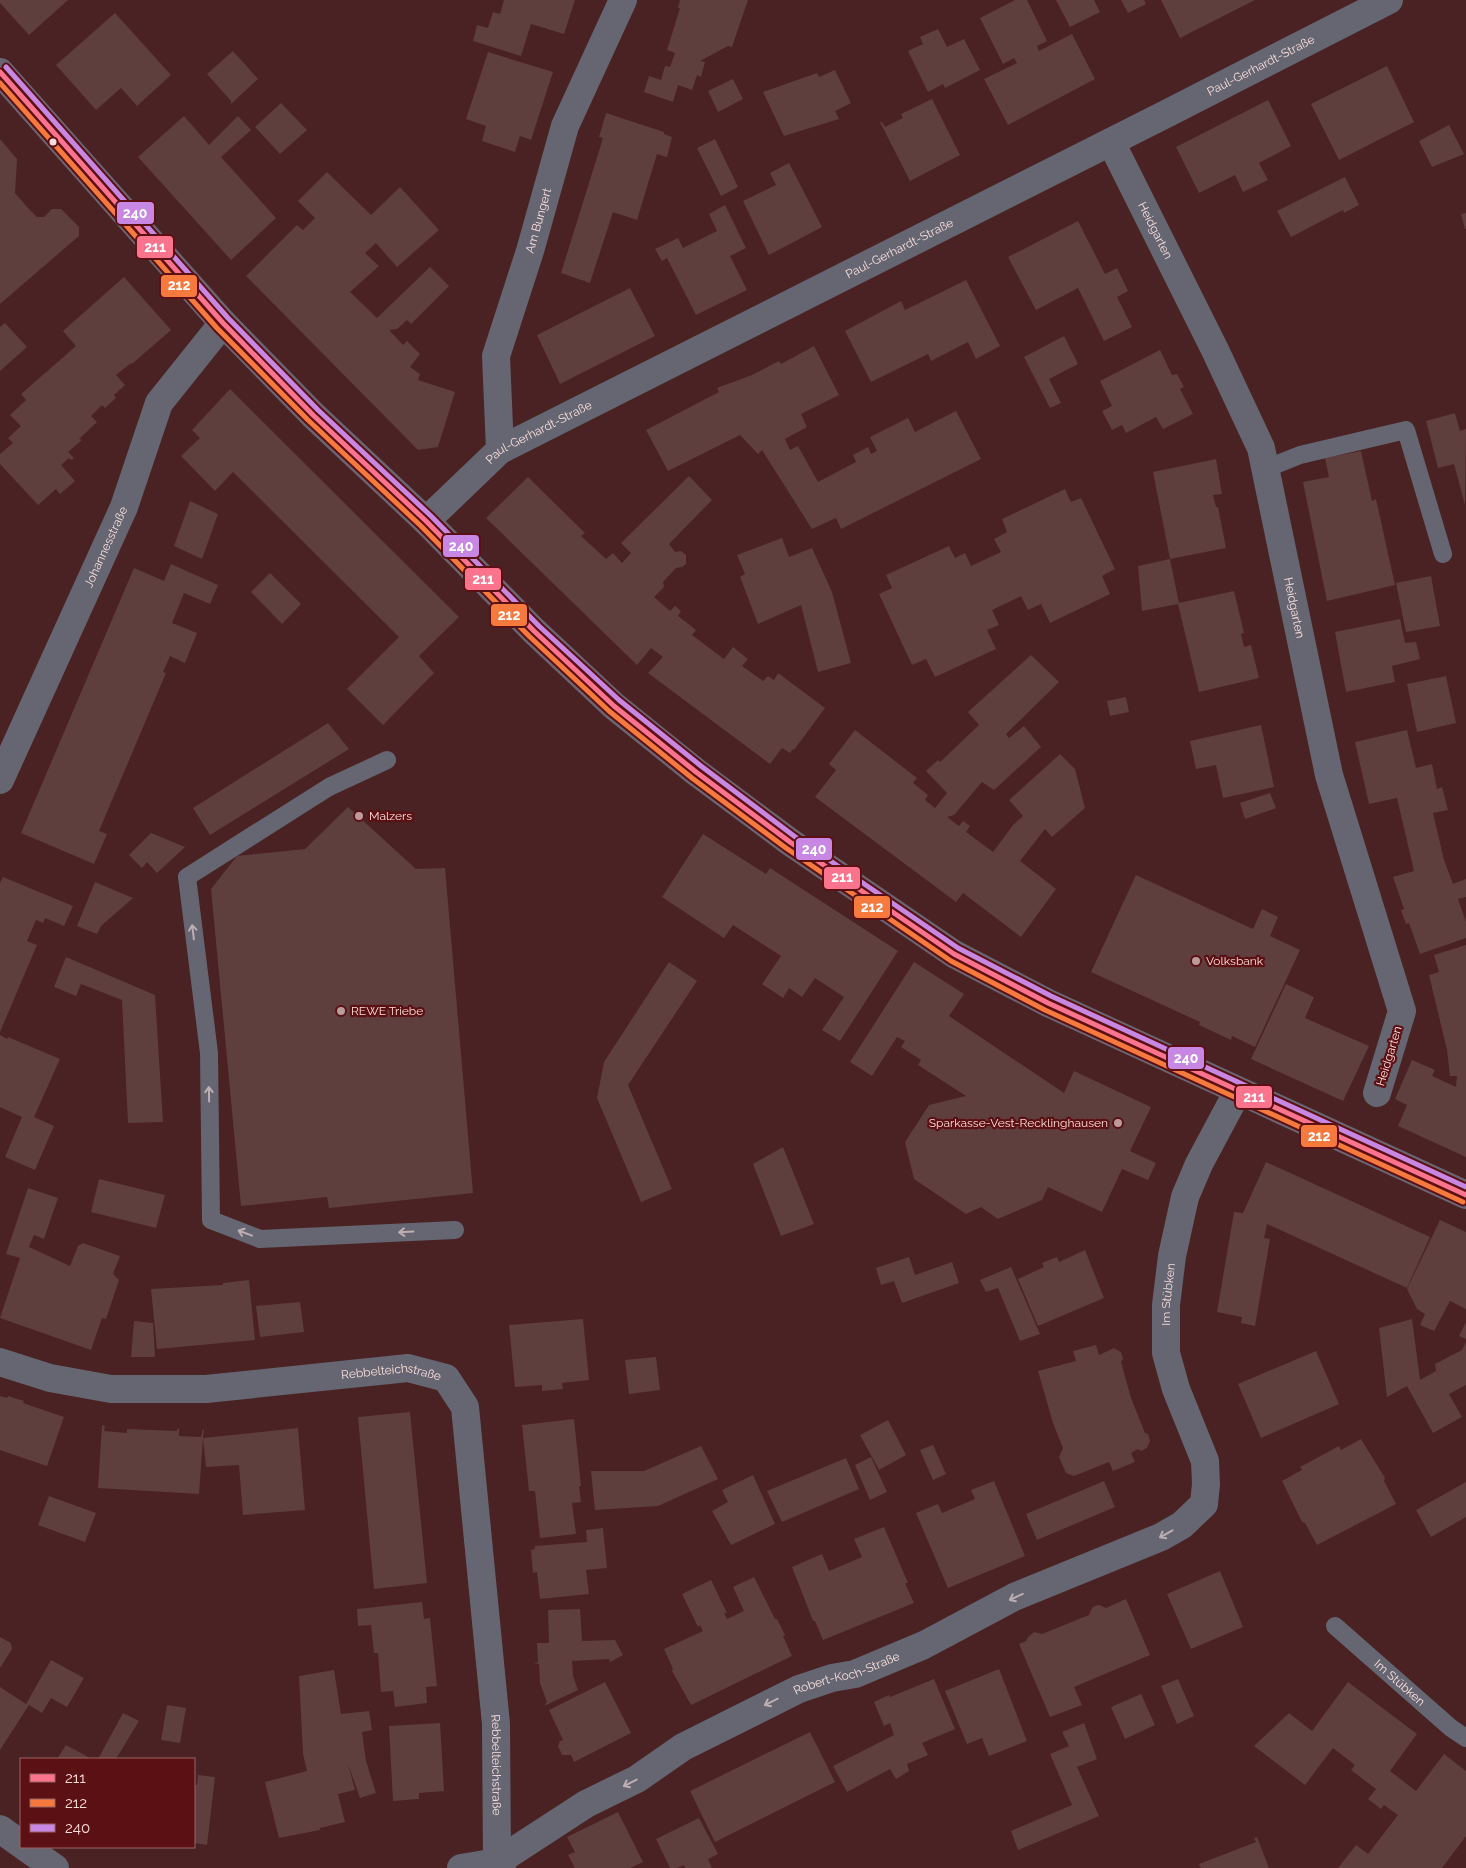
<svg xmlns="http://www.w3.org/2000/svg" width="1466" height="1868" font-family="Raleway,sans-serif">
	<style>
		.building { fill: #5f3e3e }
		.lines { fill: none; stroke-linecap: round; stroke-linejoin: round }
		.lane { stroke: #656671; stroke-width: 18 }
		.street { stroke: #656671; stroke-width: 28 }
		.secondary { stroke: #6a6572; stroke-width: 28 }
		.bus-1-casing { stroke: #5b1114; stroke-width: 9 }
		.bus-2-casing { stroke: #5b1114; stroke-width: 9 }
		.bus-3-casing { stroke: #5b1114; stroke-width: 9 }
		.bus-1 { stroke: #fc738d; stroke-width: 5 }
		.bus-2 { stroke: #f6793e; stroke-width: 5 }
		.bus-3 { stroke: #c787e3; stroke-width: 5 }
		.oneway { stroke: #beadb1 }
		.bus-dot { fill: #fadddb; stroke: #5b1114; stroke-width: 2 }
		.poi-dot { fill: #bc9c9b; stroke: #5b1114; stroke-width: 2 }
		.labels { text-anchor: middle; dominant-baseline: central; stroke-width: 4.5; stroke-linejoin: round; paint-order: stroke }
		.street-label { font-size: 12px; fill: #fadddb; stroke: #5b1114 }
		.poi-label { font-size: 12px; fill: #fadddb; stroke: #5b1114; text-anchor: start }
		.line-badge { stroke: #5b1114; stroke-width: 2 }
		.badge-label { font-size: 14px; text-anchor: middle; font-weight: bold; fill: #fff }
	</style>
	<rect width="100%" height="100%" fill="#4a2223"/>
	<path class="building" d="M0 0H68L29 35 0 3Z
		M504 0H575L564 34 531 24 521 56 473 41 477 25 488 28 493 12 500 14Z
		M680 0H748L732 47 728 46 700 61 705 62 701 77 697 75 692 90 678 85 673 102 644 92 649 76 661 80 665 66 670 67 675 53 667 50 680 8H678Z
		M1015 0H1027L1047 41 1037 46 1039 51 1072 34 1095 79 1008 125 984 79 1017 63 1014 58 1003 64 980 18Z
		M1056 0H1094L1100 12 1070 27Z
		M1121 0H1144L1146 4 1128 13Z
		M1161 0H1255L1180 38Z
		M115 13 171 75 137 106 121 88 96 110 56 65Z
		M938 29 947 47 964 39 980 70 945 88 943 84 928 92 908 51 923 44 920 37Z
		M233 51 258 79 231 104V101L207 74Z
		M488 52 553 72 531 140 520 136 515 152 482 141 486 126 466 119Z
		M1387 66 1414 122 1339 160 1311 104Z
		M835 70 851 103 835 111 839 119 784 136 763 92 817 73 819 77Z
		M733 79 743 99 718 112 708 91Z
		M932 99 960 155 910 181 880 122H882L885 127 903 118 901 114Z
		M1268 100 1291 146 1259 163 1268 180 1243 192 1235 175 1199 193 1176 147Z
		M281 103 307 130 280 154 255 127Z
		M606 113 664 132V134L672 137 667 157 657 154 637 220 613 212 590 283 561 273 603 138 599 137Z
		M184 116 209 145 238 116 251 130 221 157 276 218 231 260 138 157Z
		M1449 125 1464 154 1432 167 1419 141Z
		M0 139 17 159 15 193 28 208 37 217H44L52 209H61L79 227V236L0 304Z
		M715 139 738 187 721 196 697 148Z
		M789 163 822 227 769 255 743 201 776 185 770 173Z
		M327 172 371 215 400 187 439 230 397 267 376 243 365 253 379 266 350 292 377 318 430 267 449 286 411 324 407 320 397 329 389 330 403 345 407 341 420 354 410 367 420 374 418 380 455 392 438 447 418 450 246 276 297 225 303 230 315 218 298 201Z
		M1345 177 1359 205 1344 213 1343 210 1291 237 1277 211Z
		M725 205 746 248 730 256 747 290 696 315 667 258 662 261 655 249 678 238 683 248 717 231 709 214Z
		M1466 213V229H1465L1461 214Z
		M1078 221 1105 274 1117 268 1128 291 1117 297 1132 327 1104 341 1078 288 1036 310 1008 257Z
		M124 277 171 330 132 364 131 363 116 375 125 385 114 395 116 398 105 408 102 405 91 416 97 422 79 439 82 440 68 452 74 458 71 460 69 458 61 465 75 481 60 494 56 489 38 505 0 464V454L13 443 8 438 21 426 10 415 26 400 21 394 76 346 63 331Z
		M966 280 1000 346 976 359 968 342 931 361 928 354 871 382 845 331 901 301 905 310Z
		M630 288 655 336 560 384 537 335Z
		M5 323 27 347 0 371V327Z
		M1064 336 1078 364 1049 379 1061 403 1050 408 1024 357Z
		M814 346 839 395 801 414 807 427 785 439 790 450 798 446 818 482 856 462 853 455 868 447 871 454 877 451 870 437 908 418 915 432 956 411 981 459 841 529 836 518 812 529 762 450 758 454 740 435 668 471 646 430 719 392 717 388 752 375 779 361 781 364Z
		M1160 350 1172 375 1177 374 1184 387 1180 389 1193 414 1163 429 1156 417 1126 433 1122 425 1112 430 1102 411 1112 406 1100 381Z
		M230 389 459 617 419 656 434 673 383 725 347 689 399 637 233 472 215 491 181 456 200 438 192 430Z
		M1455 413 1460 431 1466 429 1465 505 1454 464 1438 468 1426 421Z
		M1361 451 1372 501 1376 499 1395 585 1327 601 1303 482 1329 477 1325 458Z
		M1216 459 1222 494 1213 495 1216 507H1218L1226 548 1170 559 1153 472Z
		M689 476 712 500 669 544 675 552 681 551 686 555V564L682 567 676 568 663 582 664 587 654 597 670 611 675 606 681 611 678 616 696 630 692 635 724 659 733 647 748 659 742 666 763 681 768 676 774 680 778 673 825 708 794 750 793 749 790 753 782 748 770 764 648 673 663 657 651 648 637 665 486 518 528 477 585 533 581 536 606 559 613 553 622 563 631 553 621 543Z
		M1065 489 1071 502 1081 498 1115 569 1102 576 1110 594 1050 623 1041 604 1028 610 1021 596 992 610 999 625 987 630 996 649 935 677 926 659 912 665 879 594 892 588 886 575 949 546 955 558 965 553 971 566 1001 552 994 539 1007 532 1002 519Z
		M190 501 218 514 202 559 174 546Z
		M782 538 789 557 812 548 832 592 851 663 818 672 801 605 758 624 740 577 745 574 737 555Z
		M1170 559 1179 603 1234 591 1244 633 1241 634 1244 647 1251 645 1259 678 1199 692 1178 604 1142 611 1138 566Z
		M171 564 218 585 210 604 184 593 172 623 197 633 185 663 170 656 163 672 166 673 99 831 107 834 94 864 21 833 134 568 164 581Z
		M270 573 301 604 282 624 251 592Z
		M1431 576 1440 626 1406 632 1396 583Z
		M1400 619 1405 643 1416 642 1420 659 1392 666 1395 682 1346 692 1335 632Z
		M1031 655 1059 682 1006 734 1009 738 1024 726 1041 747 994 790 982 782 954 815 947 817 959 826 963 821 970 826 966 832 993 852 1013 825 1023 816 1009 800 1060 754 1075 769 1085 808 1052 837 1045 829 1020 861 1056 889 1021 937 963 893 956 902 815 797 836 770 829 764 855 730 917 778 913 783 928 795 925 800 935 808 947 793 926 771 938 760 940 762 979 725 968 712Z
		M1446 676 1456 723 1417 732 1407 684Z
		M1126 697 1129 712 1110 716 1107 701Z
		M328 723 349 749 210 835 193 808Z
		M1261 725 1274 787 1223 798 1216 765 1196 769 1190 741Z
		M1407 730 1416 768 1432 764 1437 789 1442 787 1448 810 1433 813 1444 860 1453 884 1466 879V897L1458 899 1466 922V938L1420 954 1409 923 1406 924 1401 910 1404 909 1393 877 1414 871 1397 798 1369 804 1355 742Z
		M1270 793 1276 808 1245 819 1240 803Z
		M348 807 416 869 445 868 473 1193 329 1208 327 1197 241 1206 211 889 237 856 305 849Z
		M151 833 185 847 157 873 147 862 142 868 129 855Z
		M703 834 766 874 770 868 898 951 840 1041 822 1030 844 997 815 978 802 997 789 988 783 998 762 984 781 956 733 925 724 938 662 897Z
		M1136 875 1253 929 1262 909 1278 917 1270 936 1300 950 1255 1047 1232 1036 1231 1040 1199 1025 1200 1022 1091 972Z
		M3 877 73 906 64 926 45 918 43 923 36 920 27 941 37 945 0 1032V883Z
		M95 882 133 898 101 926 97 934 77 926Z
		M1466 945V1157L1398 1126 1407 1105 1395 1099 1412 1060 1435 1070 1432 1076 1456 1087 1457 1076H1450L1447 1050 1429 975 1439 972 1434 955Z
		M66 957 155 995 163 1122 128 1123 122 1000 81 984 76 996 54 987Z
		M669 962 697 981 628 1085 672 1189 641 1202 597 1098 604 1062Z
		M914 962 964 994 949 1016 1064 1093 1074 1071 1151 1107 1130 1151 1156 1163 1148 1180 1122 1169 1102 1212 1048 1187 1042 1200 998 1219 981 1207 966 1214 914 1179 905 1142 929 1105 966 1096 918 1065 921 1060 901 1047 905 1041 897 1037 872 1076 850 1062Z
		M1286 984 1314 997 1305 1018 1369 1046 1343 1101 1251 1059Z
		M0 1035 7 1039 8 1037 60 1059 34 1117 54 1126 35 1170 5 1157 22 1117 0 1107Z
		M783 1147 814 1224 781 1236 753 1164Z
		M1266 1162 1430 1237 1407 1288 1267 1224 1264 1238 1270 1239 1255 1326 1241 1323 1242 1317 1217 1312 1234 1212 1243 1213Z
		M99 1179 165 1195 156 1228 91 1212Z
		M28 1188 58 1198 44 1239 34 1235 29 1247 70 1266 78 1246 83 1243 120 1256 113 1274 119 1280 106 1319 102 1318 91 1350 0 1318 20 1258 6 1254Z
		M1440 1220 1466 1232V1309L1450 1301 1434 1331 1420 1325 1425 1314 1417 1309 1407 1289Z
		M1085 1250 1104 1298 1038 1326 1018 1279 1044 1267 1042 1263 1057 1257 1059 1262Z
		M909 1257 915 1275 952 1262 959 1283 902 1303 894 1281 881 1285 876 1268Z
		M1011 1267 1040 1334 1020 1341 998 1288 986 1292 980 1280Z
		M249 1280 255 1340 157 1349 151 1289 223 1285V1283Z
		M300 1302 304 1332 260 1337 256 1306Z
		M583 1319 589 1380 562 1383 563 1389 542 1391V1385L515 1387 509 1325Z
		M1412 1319 1420 1380 1436 1371 1435 1364 1462 1350 1466 1342V1385L1449 1394 1462 1417 1433 1433 1407 1386 1387 1397 1379 1328Z
		M134 1321 153 1323 155 1357H131Z
		M1466 1322V1339L1459 1336Z
		M1096 1345 1099 1355 1114 1348 1121 1352 1123 1359 1121 1362 1131 1398 1145 1433 1148 1434 1150 1441 1147 1448 1141 1451 1138 1449 1131 1453 1135 1462 1113 1471 1109 1462 1074 1476 1066 1473 1059 1457 1063 1448 1053 1423 1038 1371 1076 1361 1073 1351Z
		M1316 1351 1339 1404 1261 1438 1238 1384Z
		M656 1357 660 1390 629 1394 625 1360Z
		M0 1396 7 1398 8 1396 24 1401 23 1403 64 1417 47 1466 0 1450Z
		M410 1412 427 1583 374 1589 358 1417Z
		M574 1419 581 1486H579L581 1502 572 1503 576 1534 540 1538 535 1491H529L522 1425Z
		M888 1420 906 1455 879 1470 860 1435Z
		M102 1425 105 1426 104 1431 127 1433V1429L177 1431V1429H179V1436L201 1437 203 1429H204L203 1438 298 1428 305 1510 243 1515 239 1465 206 1467 203 1438 199 1494 98 1488Z
		M1361 1439 1385 1478 1384 1481 1396 1504 1317 1545 1305 1523 1302 1522 1282 1481 1302 1470 1300 1467 1339 1446 1341 1450Z
		M933 1445 946 1474 933 1480 920 1450Z
		M701 1446 718 1479 658 1506 595 1510 591 1471H644Z
		M871 1457 887 1492 870 1500 855 1465Z
		M846 1458 859 1489 782 1522 767 1491Z
		M753 1475 775 1524 731 1545 712 1511 728 1502 722 1490Z
		M994 1481 1025 1556 948 1588 916 1513 938 1504 942 1513 975 1499 971 1490Z
		M1104 1481 1115 1507 1037 1540 1026 1514Z
		M1466 1482V1517L1431 1537 1416 1510Z
		M49 1496 96 1513 85 1542 38 1525Z
		M884 1527 908 1583H905L914 1603 823 1640 815 1621H813L792 1567 822 1554 829 1571 862 1557 854 1539Z
		M603 1528 607 1568 586 1570 589 1594 540 1599 537 1572 533 1573 531 1550 535 1549V1546L587 1542 586 1530Z
		M1220 1571 1243 1627 1191 1649 1167 1594Z
		M754 1577 775 1619H777L785 1635 783 1636 792 1656 691 1705 672 1671 673 1669 664 1649 703 1631 700 1625 698 1627 682 1594 711 1580 727 1613H724L727 1619 744 1611 733 1587Z
		M1126 1599 1150 1655 1074 1687 1082 1705 1050 1717 1019 1644 1026 1641 1028 1637 1034 1632 1042 1634 1089 1615 1092 1608 1095 1606 1099 1605 1106 1608Z
		M422 1602 424 1619 430 1618 437 1686 426 1687 427 1703 395 1707 393 1691 381 1692 378 1653H374L371 1625 358 1626 357 1609Z
		M580 1609 582 1641 615 1640 623 1655 610 1662 609 1659 572 1661 573 1676 578 1690 544 1706 547 1702 540 1683 539 1664 534 1663 538 1662 537 1643H549L548 1610Z
		M0 1637 11 1643 12 1649 0 1668Z
		M51 1660 84 1678 67 1707 51 1698 42 1713 29 1705 0 1750V1687L26 1704Z
		M999 1669 1027 1741 989 1756 982 1738 967 1744 945 1691Z
		M334 1670 341 1714 369 1711 372 1730 362 1732 366 1761 376 1793 360 1798 348 1764 355 1790 338 1794 345 1822 320 1828V1830L279 1838 265 1782 307 1771 303 1754 299 1676Z
		M934 1679 955 1729 922 1743 928 1755 907 1764 909 1771 896 1779 890 1769 847 1792 833 1766 894 1735 890 1723 884 1726 874 1702 889 1695 890 1697Z
		M1178 1679 1194 1716 1177 1724 1161 1686Z
		M605 1682 631 1733 574 1762 571 1755H562L558 1746 560 1741 563 1740 549 1710Z
		M1348 1682 1417 1734 1390 1771 1416 1791 1444 1754 1466 1771V1836L1442 1868H1338L1356 1845 1368 1854 1398 1815 1384 1805 1381 1809 1368 1799 1376 1789 1351 1770 1355 1765 1333 1748 1305 1785 1254 1746 1289 1713 1312 1731Z
		M1141 1694 1155 1725 1125 1739 1111 1707Z
		M167 1705 186 1708 180 1743 161 1740Z
		M123 1713 139 1721 116 1759H98Z
		M440 1723 444 1791 419 1793V1799L393 1801 389 1726Z
		M1084 1723 1097 1759 1077 1767 1099 1816 1018 1850 1011 1831 1072 1805 1050 1754 1069 1746 1062 1732Z
		M810 1732 835 1782 715 1842 690 1791Z
		M66 1745 92 1759H57Z
		M198 1775 215 1777 207 1845 194 1843V1785H197Z
		M618 1812 643 1862 630 1868H575L568 1855 575 1852 567 1837Z
		M699 1818 718 1854 708 1859 712 1868H685L684 1865 677 1868H670L656 1839Z
		M1257 1837 1269 1868H1201L1199 1864 1256 1842 1254 1838Z"/>
	<g class="lines">
		<g class="lane">
			<path d="M1265 469 1300 455 1406 430 1443 554"/>
			<path d="M387 760 329 787 187 877 209 1053 211 1220 260 1239 455 1230"/>
			<path id="s1" d="M1335 1626 1451 1728 1466 1738"/>
		</g>
		<g class="street">
			<path id="s2" d="M1111 142 1215 350 1261 448 1329 775 1402 1011 1377 1093"/>
			<path id="s3" d="M500 450 496 356 530 251 565 126 623 0"/>
			<path id="s4" d="M426 521 500 450 1166 114 1389 0"/>
			<path id="s5" d="M0 780 124 507 159 403 223 323"/>
			<path id="s6" d="M0 1362 50 1378 111 1389H206L408 1368 446 1378 465 1407 496 1724 497 1862"/>
			<path d="M0 1829 21 1844"/>
			<path d="M25 1847 55 1868"/>
			<path id="s7" d="M497 1862 586 1804 637 1779 683 1747 799 1689 832 1678 855 1674 924 1645 1014 1597 1161 1537 1182 1525 1204 1504 1206 1484 1205 1461 1176 1389 1166 1353V1305L1172 1256 1185 1197 1199 1164 1238 1091"/>
			<path d="M461 1868 497 1862 502 1868"/>
		</g>
		<path class="secondary" d="M0 72 223 323 313 415 426 521 534 631 614 706 696 772 790 842 954 954 1048 1003 1466 1195"/>
		<g class="bus-1-casing">
			<path id="bus-1" d="M0 72 223 323 313 415 426 521 534 631 614 706 696 772 790 842 954 954 1048 1003 1466 1195"/>
		</g>
		<g class="bus-2-casing">
			<path id="bus-2" d="M0 83 217 328 308 420 421 526 529 636 609 711 692 778 786 848 951 961 1045 1010 1463 1202"/>
		</g>
		<g class="bus-3-casing">
			<path id="bus-3" d="M6 67 228 318 318 410 431 516 539 626 619 700 701 766 794 836 958 948 1051 996 1466 1187"/>
		</g>
		<use href="#bus-1" class="bus-1"/>
		<use href="#bus-2" class="bus-2"/>
		<use href="#bus-3" class="bus-3"/>
	</g>
	<defs><path id="oneway-shaft" d="M-6 0H5M1.5-3L5.5 0L1.5 3" fill="none" stroke-width="1.6" stroke-linecap="round" stroke-linejoin="round" transform="scale(1.25)"/></defs>
	<g class="oneway">
		<use href="#oneway-shaft" transform="translate(193 932) rotate(-97)"/>
		<use href="#oneway-shaft" transform="translate(209 1094) rotate(-91)"/>
		<use href="#oneway-shaft" transform="translate(406 1232) rotate(177)"/>
		<use href="#oneway-shaft" transform="translate(245 1233) rotate(-159)"/>
		<use href="#oneway-shaft" transform="translate(1166 1534) rotate(151)"/>
		<use href="#oneway-shaft" transform="translate(1016 1597) rotate(155)"/>
		<use href="#oneway-shaft" transform="translate(771 1702) rotate(153)"/>
		<use href="#oneway-shaft" transform="translate(630 1783) rotate(153)"/>
	</g>
	<circle class="bus-dot" cx="53" cy="142" r="4.5"/>
	<g class="poi-dot">
		<circle cx="359" cy="816" r="5"/>
		<circle cx="1196" cy="961" r="5"/>
		<circle cx="341" cy="1011" r="5"/>
		<circle cx="1118" cy="1123" r="5"/>
	</g>
	<g class="labels">
		<g class="street-label">
			<text stroke="none"><textPath href="#s4" startOffset="955">Paul-Gerhardt-Straße</textPath></text>
			<text stroke="none"><textPath href="#s3" startOffset="236">Am Bungert</textPath></text>
			<text stroke="none"><textPath href="#s2" startOffset="99">Heidgarten</textPath></text>
			<text stroke="none"><textPath href="#s4" startOffset="550">Paul-Gerhardt-Straße</textPath></text>
			<text stroke="none"><textPath href="#s4" startOffset="145">Paul-Gerhardt-Straße</textPath></text>
			<text stroke="none"><textPath href="#s5" startOffset="256">Johannesstraße</textPath></text>
			<text stroke="none"><textPath href="#s2" startOffset="504">Heidgarten</textPath></text>
			<text transform="translate(1389 1056) rotate(-73)">Heidgarten</text>
			<text stroke="none"><textPath href="#s7" startOffset="1014">Im Stübken</textPath></text>
			<text stroke="none"><textPath href="#s6" startOffset="396">Rebbelteichstraße</textPath></text>
			<text stroke="none"><textPath href="#s7" startOffset="399">Robert-Koch-Straße</textPath></text>
			<text stroke="none"><textPath href="#s1" startOffset="86">Im Stübken</textPath></text>
			<text stroke="none"><textPath href="#s6" startOffset="846">Rebbelteichstraße</textPath></text>
		</g>
		<g class="poi-label">
			<text x="369" y="816">Malzers</text>
			<text x="1206" y="961">Volksbank</text>
			<text x="351" y="1011">REWE Triebe</text>
			<text x="1108" y="1123" text-anchor="end">Sparkasse-Vest-Recklinghausen</text>
		</g>
	</g>
	<g class="line-badge">
		<rect x="116" y="201" width="39" height="24" rx="5" fill="#c787e3"/>
		<rect x="136" y="235" width="38" height="24" rx="5" fill="#fc738d"/>
		<rect x="160" y="274" width="38" height="24" rx="5" fill="#f6793e"/>
		<rect x="442" y="534" width="38" height="24" rx="5" fill="#c787e3"/>
		<rect x="464" y="567" width="38" height="24" rx="5" fill="#fc738d"/>
		<rect x="490" y="603" width="38" height="24" rx="5" fill="#f6793e"/>
		<rect x="795" y="837" width="38" height="24" rx="5" fill="#c787e3"/>
		<rect x="823" y="866" width="38" height="24" rx="5" fill="#fc738d"/>
		<rect x="853" y="895" width="38" height="24" rx="5" fill="#f6793e"/>
		<rect x="1167" y="1046" width="38" height="24" rx="5" fill="#c787e3"/>
		<rect x="1235" y="1085" width="38" height="24" rx="5" fill="#fc738d"/>
		<rect x="1300" y="1124" width="38" height="24" rx="5" fill="#f6793e"/>
	</g>
	<g class="badge-label">
		<text x="135" y="218">240</text>
		<text x="155" y="252">211</text>
		<text x="179" y="290">212</text>
		<text x="461" y="551">240</text>
		<text x="483" y="584">211</text>
		<text x="509" y="620">212</text>
		<text x="814" y="854">240</text>
		<text x="842" y="882">211</text>
		<text x="872" y="912">212</text>
		<text x="1186" y="1063">240</text>
		<text x="1254" y="1102">211</text>
		<text x="1319" y="1141">212</text>
	</g>
	<rect x="20" y="1758" width="175" height="90" fill="#5b1114" stroke="#9b6364"/>
	<rect x="30" y="1774" width="25" height="8" fill="#fc738d" stroke="#9b6364"/>
	<text x="65" y="1783" font-size="15" fill="#fadddb">211</text>
	<rect x="30" y="1799" width="25" height="8" fill="#f6793e" stroke="#9b6364"/>
	<text x="65" y="1808" font-size="15" fill="#fadddb">212</text>
	<rect x="30" y="1824" width="25" height="8" fill="#c787e3" stroke="#9b6364"/>
	<text x="65" y="1833" font-size="15" fill="#fadddb">240</text>
</svg>
